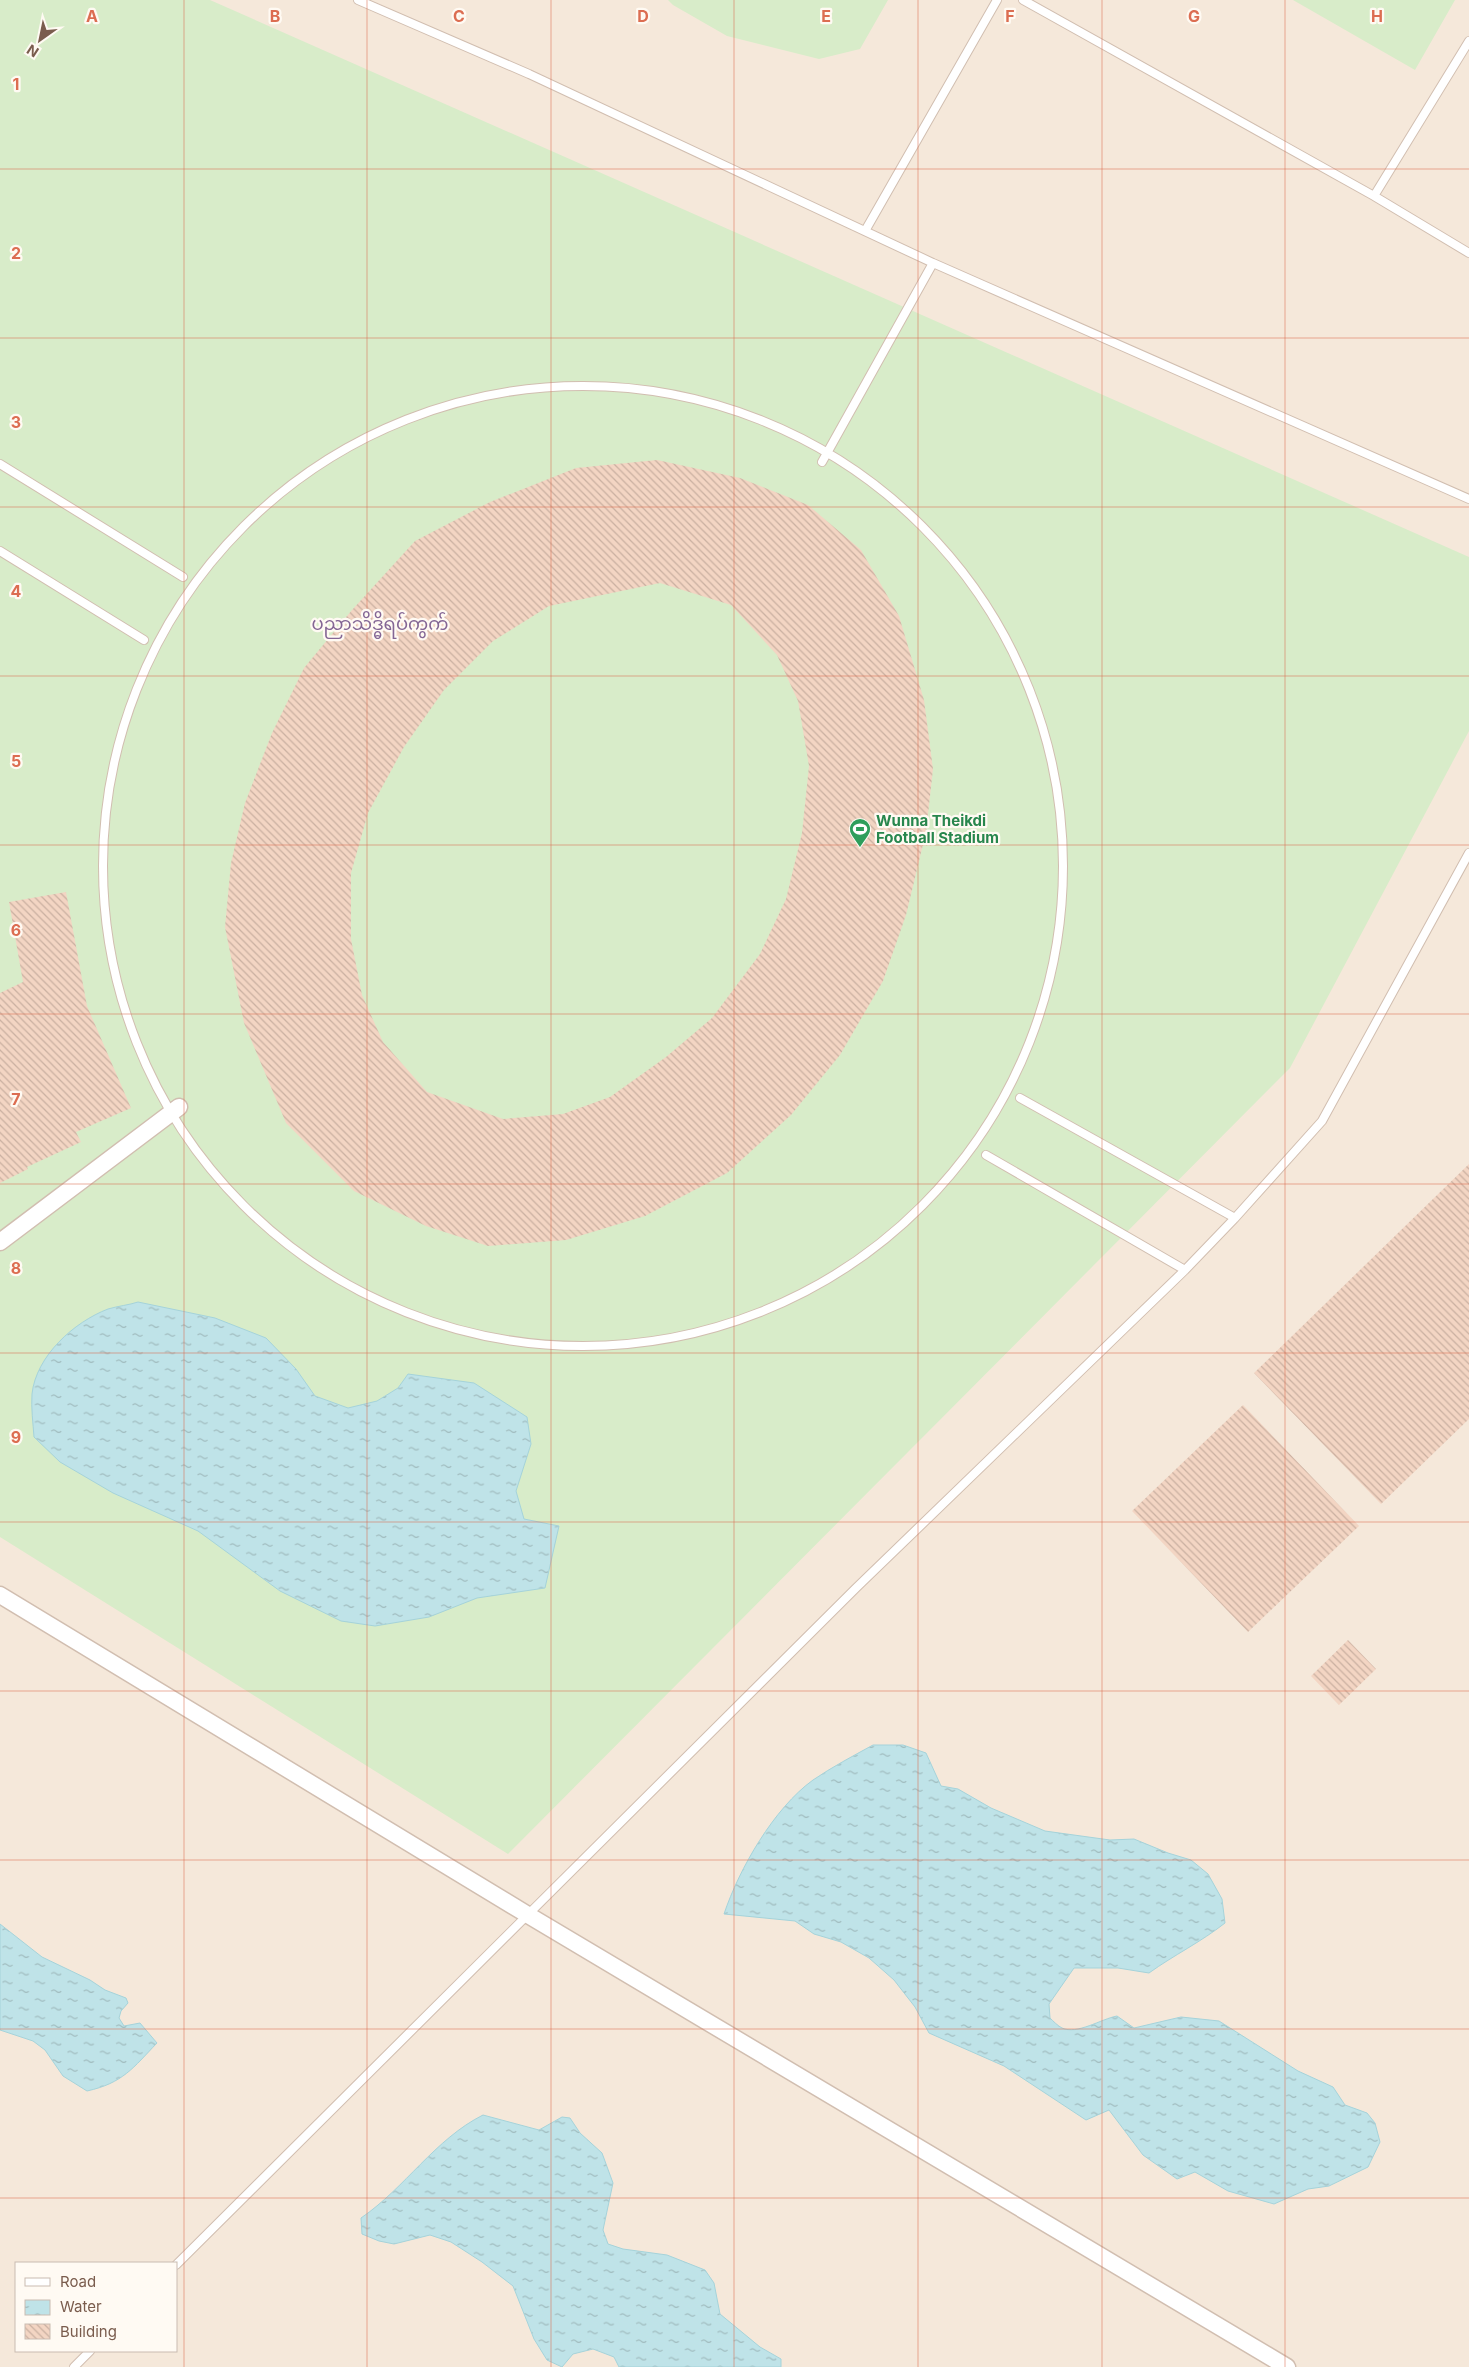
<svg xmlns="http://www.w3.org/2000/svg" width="1469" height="2367" font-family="Inter,'Noto Sans Myanmar',sans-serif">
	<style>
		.residential { fill: #f5e8da; fill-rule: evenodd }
		.grass { fill: #d8ecc9 }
		.water { fill: url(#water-ripples); stroke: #a5d3da }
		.building { fill: url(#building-back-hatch); fill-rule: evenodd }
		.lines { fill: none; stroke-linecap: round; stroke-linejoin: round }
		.lane-casing { stroke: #d1beb0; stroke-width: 10 }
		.street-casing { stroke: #d1beb0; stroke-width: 19 }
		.lane { stroke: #fff; stroke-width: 8 }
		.street { stroke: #fff; stroke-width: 16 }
		.grid { fill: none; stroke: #dc6d51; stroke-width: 1; stroke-opacity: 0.55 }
		.labels { text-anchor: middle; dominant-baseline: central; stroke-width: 4.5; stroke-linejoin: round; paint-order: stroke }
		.leisure-label { font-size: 15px; font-weight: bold; fill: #27864d; stroke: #fffaf3; text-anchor: start }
		.quarter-label { font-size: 18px; fill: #846695; stroke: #fffaf3 }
		.grid-label { font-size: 16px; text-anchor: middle; font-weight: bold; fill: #dc6d51; stroke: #fffaf3; stroke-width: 4.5; stroke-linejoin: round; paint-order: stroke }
	</style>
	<defs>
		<pattern id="water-ripples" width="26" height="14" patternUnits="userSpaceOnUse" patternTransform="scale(1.25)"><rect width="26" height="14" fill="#bfe3e8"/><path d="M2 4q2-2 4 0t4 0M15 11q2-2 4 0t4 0" fill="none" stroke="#a0bbbe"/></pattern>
		<pattern id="building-back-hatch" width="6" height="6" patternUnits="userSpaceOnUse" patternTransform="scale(1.25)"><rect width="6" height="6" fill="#f3d5c3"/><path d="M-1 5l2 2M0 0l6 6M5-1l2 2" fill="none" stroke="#cab0a1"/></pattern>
	</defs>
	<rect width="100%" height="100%" fill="#fdf6ec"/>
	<path class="residential" d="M0 0H1469V2367H0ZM16 2263H176V2351H16Z"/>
	<path class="grass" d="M0 0H210L1469 557V731L1290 1068 508 1854 0 1537Z
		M668 0H888L860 49 819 59 727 36 673 5Z
		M1293 0H1455L1415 70Z"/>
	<path class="water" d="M138 1302 215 1318 266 1338 296 1369 315 1396 348 1408 377 1401 398 1388 408 1374 474 1383 527 1417 531 1444 516 1491 524 1519 559 1526 545 1588 477 1598 429 1617 375 1626 341 1621 280 1591 198 1531 113 1493 60 1462 34 1437C33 1423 31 1408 32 1394 36 1356 74 1322 108 1309 118 1306 129 1305 138 1302Z
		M873 1745H903L926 1753 941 1786 958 1789 991 1808 1045 1831 1110 1840 1134 1839 1168 1853 1191 1860 1208 1874 1222 1899 1225 1923C1201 1942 1174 1955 1149 1973L1118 1968H1074L1049 2004 1050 2018C1053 2021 1058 2026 1062 2028 1077 2035 1101 2019 1117 2016L1134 2028 1181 2017 1219 2021 1298 2071 1333 2087 1345 2105 1367 2113 1375 2123 1380 2142 1368 2167 1329 2186 1308 2189 1274 2204 1228 2191 1195 2172 1177 2179 1143 2155 1109 2110 1086 2120 1004 2066 929 2033 915 2007 894 1980 869 1958 841 1942 814 1934 795 1921 724 1914C739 1869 774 1808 813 1780 832 1767 853 1756 873 1745Z
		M0 1924 42 1957 90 1980 105 1990 126 1998 128 2003 121 2011 119 2018 124 2026 140 2023 157 2043C133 2068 123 2083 87 2091L63 2076 45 2050 33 2041 0 2030Z
		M483 2115 539 2130 562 2117 570 2118 580 2133 602 2153 613 2183 603 2230 608 2244 623 2249 667 2255 705 2270 714 2283 720 2314 760 2347 781 2359V2367H619L614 2357 593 2349 573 2354 562 2367 547 2360 534 2339 513 2286 482 2262 451 2242 430 2235 394 2244 379 2241 362 2234 361 2218C405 2188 435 2139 483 2115Z"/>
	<path class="building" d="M657 460 740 478 808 505 861 550 899 616 924 700 933 769 926 832 906 915 883 981 840 1055 791 1115 727 1173 645 1216 566 1240 488 1246 426 1226 354 1191 286 1123 244 1023 225 927 231 863 245 803 272 733 304 668 352 610 415 541 490 502 576 468ZM660 583 731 605 777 655 798 701 809 766 802 833 786 899 760 954 712 1018 666 1057 610 1097 563 1114 503 1119 427 1092 383 1042 362 995 351 939V873L368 813 404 747 444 690 493 641 549 606Z
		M66 892 87 1006 131 1108 76 1132 81 1142 27 1167 28 1169 0 1183V993L23 982 9 902Z
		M1469 1164V1419L1381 1504 1254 1373Z
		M1243 1405 1359 1526 1248 1632 1132 1511Z
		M1348 1640 1376 1669 1339 1705 1311 1676Z"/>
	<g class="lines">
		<g class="lane-casing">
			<path id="lane" d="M358 0 529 74 933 263 1469 499
				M1023 0 1374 196 1469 253
				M1374 196 1469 41
				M865 231 997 0
				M103 866a480 480 0 1 1 960 0a480 480 0 1 1-960 0Z
				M822 462 933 263
				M0 464 183 577
				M0 551 144 640
				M1020 1098 1235 1218
				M986 1155 1185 1270
				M176 2265 856 1588 1185 1270 1235 1218 1322 1121 1469 853
				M74 2367 90 2351"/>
		</g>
		<g class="street-casing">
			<path id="street" d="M0 1242 179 1107
				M0 1595 528 1915 1287 2367"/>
		</g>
		<use href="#lane" class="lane"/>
		<use href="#street" class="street"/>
	</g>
	<path class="grid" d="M184 0V2367M367 0V2367M551 0V2367M734 0V2367M918 0V2367M1102 0V2367M1285 0V2367M0 169H1469M0 338H1469M0 507H1469M0 676H1469M0 845H1469M0 1014H1469M0 1184H1469M0 1353H1469M0 1522H1469M0 1691H1469M0 1860H1469M0 2029H1469M0 2198H1469"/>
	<defs>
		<g id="stadium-pin" transform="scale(1.125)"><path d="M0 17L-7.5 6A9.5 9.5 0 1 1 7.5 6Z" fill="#2e9e5b" stroke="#fffaf3"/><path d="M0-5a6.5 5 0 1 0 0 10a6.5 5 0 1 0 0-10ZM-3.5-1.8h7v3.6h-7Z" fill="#fff"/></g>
	</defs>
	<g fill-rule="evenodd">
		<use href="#stadium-pin" x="860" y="829"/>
	</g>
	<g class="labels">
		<g class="leisure-label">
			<text x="876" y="820">Wunna Theikdi<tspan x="876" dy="17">Football Stadium</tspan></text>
		</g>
		<g class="quarter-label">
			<text x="380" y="623">ပညာသိဒ္ဓိရပ်ကွက်</text>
		</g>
	</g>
	<g class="grid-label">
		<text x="92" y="22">A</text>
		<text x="275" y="22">B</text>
		<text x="459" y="22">C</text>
		<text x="643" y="22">D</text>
		<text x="826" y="22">E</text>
		<text x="1010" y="22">F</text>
		<text x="1194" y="22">G</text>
		<text x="1377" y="22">H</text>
		<text x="16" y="90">1</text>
		<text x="16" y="259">2</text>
		<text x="16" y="428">3</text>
		<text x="16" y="597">4</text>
		<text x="16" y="767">5</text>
		<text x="16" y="936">6</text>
		<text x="16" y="1105">7</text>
		<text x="16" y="1274">8</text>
		<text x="16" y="1443">9</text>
	</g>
	<rect x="15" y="2262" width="162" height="90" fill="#fffaf3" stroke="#cabbb1"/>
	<rect x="25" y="2278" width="25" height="8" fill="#ffffff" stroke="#cabbb1"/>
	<text x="60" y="2287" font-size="15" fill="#7a5c4d">Road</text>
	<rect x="25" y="2300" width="25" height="15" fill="url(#water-ripples)" stroke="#cabbb1"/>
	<text x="60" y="2312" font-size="15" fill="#7a5c4d">Water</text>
	<rect x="25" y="2324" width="25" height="15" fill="url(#building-back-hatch)" stroke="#cabbb1"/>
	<text x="60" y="2337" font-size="15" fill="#7a5c4d">Building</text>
	<g transform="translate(40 40) rotate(213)" stroke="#fffaf3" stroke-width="4" paint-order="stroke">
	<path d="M0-4L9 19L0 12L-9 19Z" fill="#7a5c4d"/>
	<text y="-8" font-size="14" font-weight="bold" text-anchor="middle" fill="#7a5c4d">N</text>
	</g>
</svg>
